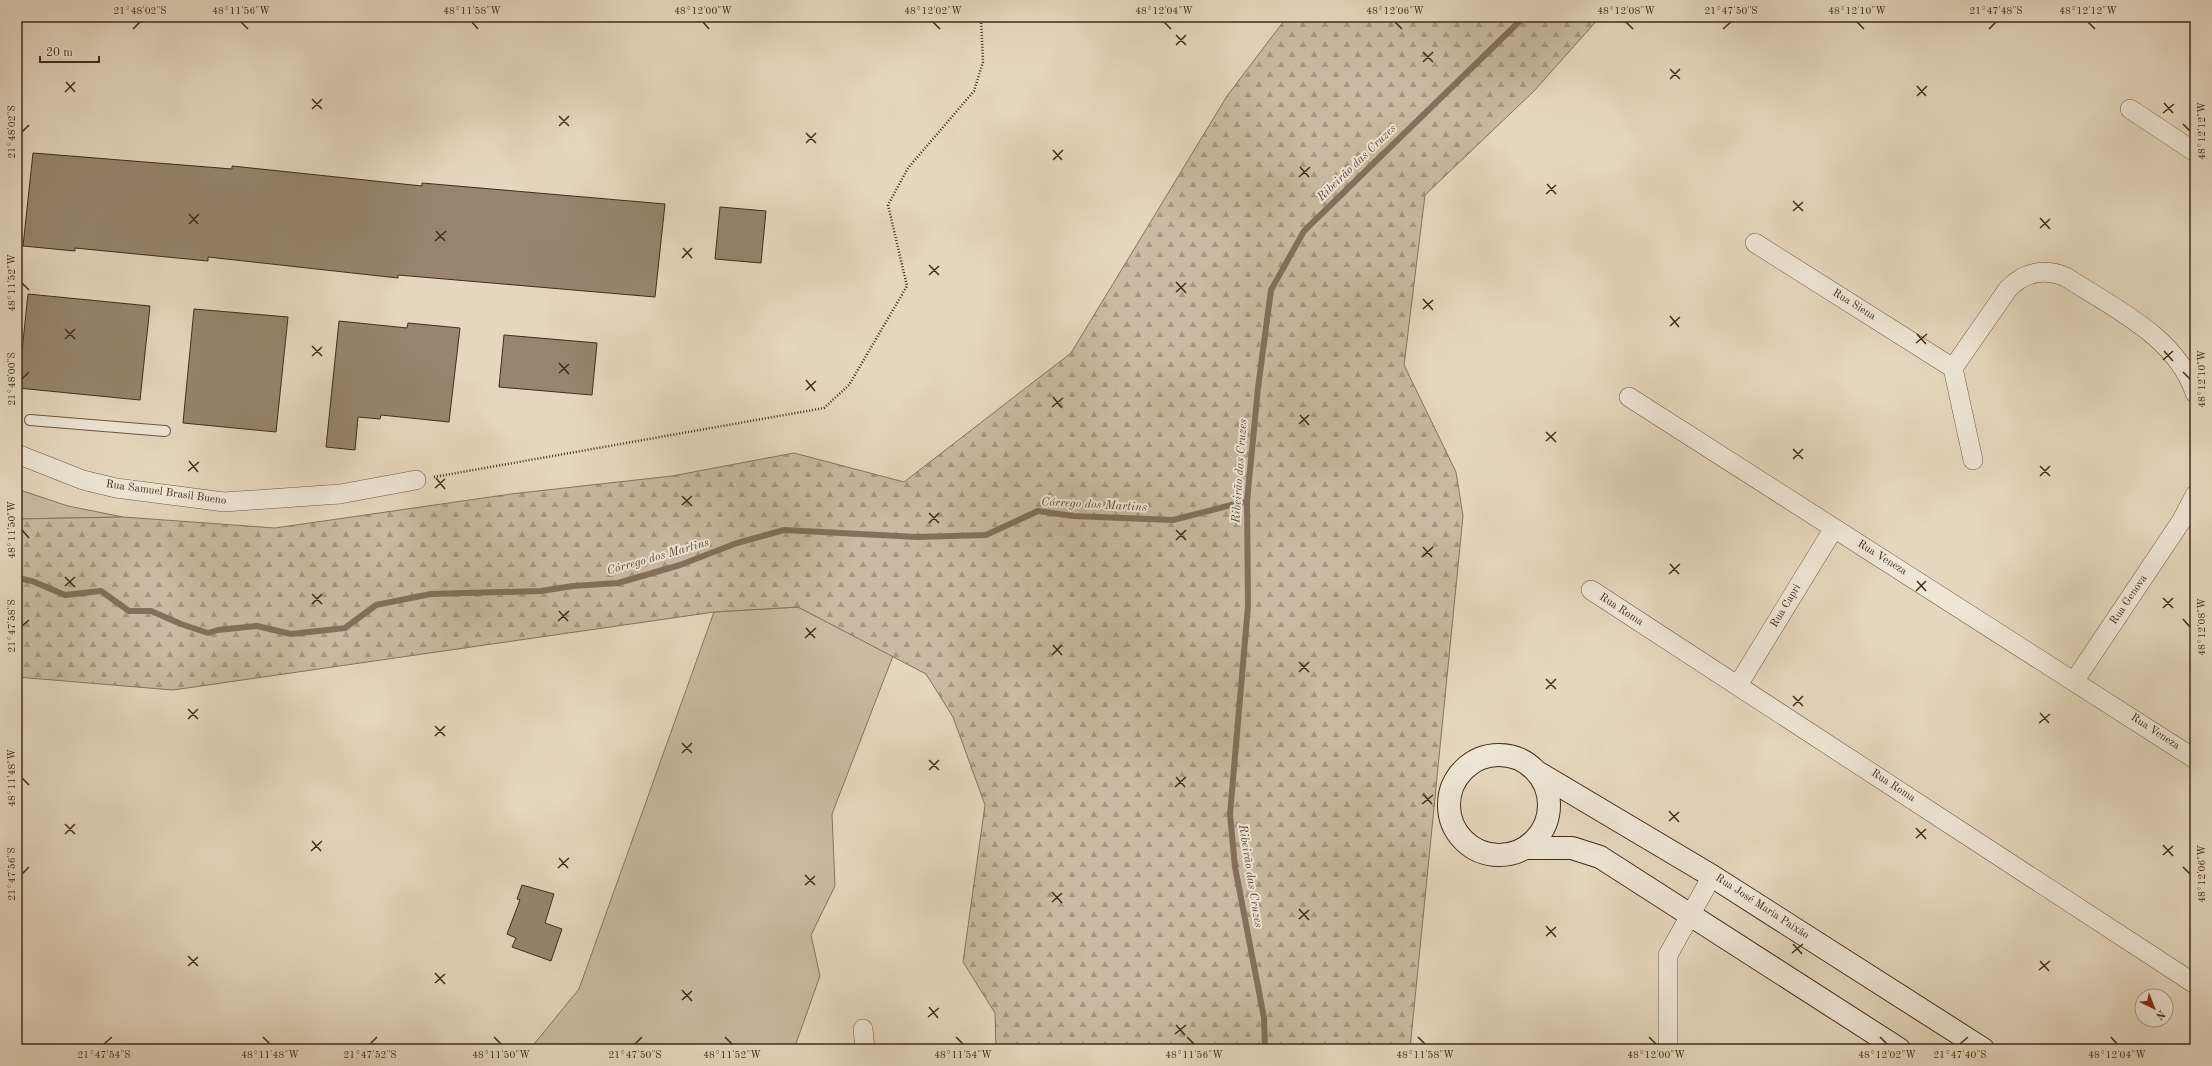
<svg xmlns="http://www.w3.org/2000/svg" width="2212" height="1066" font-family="'Old Standard TT',serif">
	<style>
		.grass { fill: #c9baa1; stroke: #86735e }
		.forest { fill: url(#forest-firs); stroke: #86735e }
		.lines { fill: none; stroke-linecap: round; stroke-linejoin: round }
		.stream { stroke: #83705b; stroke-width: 6 }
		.building { fill: #97856f; stroke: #422c1a }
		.lane-casing { stroke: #6b5743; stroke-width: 12 }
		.street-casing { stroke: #6b5743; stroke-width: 20 }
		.secondary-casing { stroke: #422c1a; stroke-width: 24 }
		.path { stroke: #422c1a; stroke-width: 2.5; stroke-dasharray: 1 2; stroke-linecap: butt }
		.lane { stroke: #eee5d4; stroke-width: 10 }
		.street { stroke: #eee5d4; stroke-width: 19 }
		.secondary { stroke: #eee5d4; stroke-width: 22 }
		.ticks { fill: none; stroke: #422c1a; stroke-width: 1.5 }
		.labels { text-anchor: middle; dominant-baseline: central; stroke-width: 4; stroke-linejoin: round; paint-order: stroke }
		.street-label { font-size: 11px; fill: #422c1a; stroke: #eee5d4 }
		.water-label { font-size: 12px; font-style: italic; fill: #5d4835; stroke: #eee5d4 }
		.neatline { fill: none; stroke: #422c1a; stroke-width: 1.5 }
		.ticks-label { font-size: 10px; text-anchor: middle; fill: #422c1a }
	</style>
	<defs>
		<pattern id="forest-firs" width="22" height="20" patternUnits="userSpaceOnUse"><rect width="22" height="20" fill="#c9baa1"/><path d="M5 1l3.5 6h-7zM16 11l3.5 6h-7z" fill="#a59782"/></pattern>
	</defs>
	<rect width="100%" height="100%" fill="#e5d7bd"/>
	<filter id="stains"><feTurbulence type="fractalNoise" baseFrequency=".005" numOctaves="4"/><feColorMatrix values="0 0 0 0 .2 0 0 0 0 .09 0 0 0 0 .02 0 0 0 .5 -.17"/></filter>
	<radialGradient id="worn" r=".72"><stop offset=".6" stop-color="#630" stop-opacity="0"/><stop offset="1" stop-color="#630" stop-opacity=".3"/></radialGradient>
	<path class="grass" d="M17 489 68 506 123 517 17 519Z
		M798 607 893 656 832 814 835 886 811 935 820 976 794 1049H530L579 989 714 612Z"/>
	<path class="forest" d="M1287 17H1600L1534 91 1425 195 1404 365 1456 472 1463 516 1410 1049H996L995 1013 963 962 985 805 953 717 926 674 798 607 714 612 173 690 17 677V519L123 517 275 528 511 494 672 476 794 453 904 482 1071 353 1227 96Z"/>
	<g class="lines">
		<path class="stream" d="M17 578 32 581 65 595 101 591 129 611H151L181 624 208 633 218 630 257 626 291 634 345 628 376 605 431 594 541 591 573 586 618 583 680 565 737 543 784 530 917 537 986 535 1038 511 1073 516 1173 520 1247 501
			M1265 1049 1264 1018 1235 867 1230 814 1248 606 1247 501 1258 388 1271 290 1304 231 1524 17"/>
	</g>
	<path class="building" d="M33 153 232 169V166L422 186V183L665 204 655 297 398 275V278L208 257V261L75 248V251L23 246Z
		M720 207 766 211 761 263 715 259Z
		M28 294 150 306 140 400 18 388Z
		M194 309 288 317 276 432 183 423Z
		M339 321 407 328 408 323 460 328 449 422 381 415 380 419 358 417 355 450 326 447Z
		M504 335 597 343 592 395 499 387Z
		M522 885 554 894 545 923 562 929 551 961 512 947 516 938 507 934 520 900 517 899Z"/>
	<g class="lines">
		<g class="lane-casing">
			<path id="lane" d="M30 420 165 431"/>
		</g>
		<g class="street-casing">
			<path id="street" d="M2130 109 2195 152
				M1755 243 1953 368
				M1629 397 2195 759
				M17 454 83 480 116 488 224 502 340 494 416 480
				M1973 460 1953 368 2008 289C2024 272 2044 268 2066 277 2113 308 2176 336 2195 393
				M1591 590 2195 984
				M2075 680 2182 520 2195 495
				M1738 685 1834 528
				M863 1029 865 1049
				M1668 1049V955L1712 876"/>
		</g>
		<g class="secondary-casing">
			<path id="secondary" d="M1449 805a50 50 0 1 1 100 0a50 50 0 1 1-100 0Z
				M1537 772 1712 876 1983 1049
				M1525 848H1572L1600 857 1899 1049"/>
		</g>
		<path class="path" d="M434 477 824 408 849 385 907 286 888 205 908 168 974 91 983 62 981 17"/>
		<use href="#lane" class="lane"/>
		<use href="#street" class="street"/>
		<use href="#secondary" class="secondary"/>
	</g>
	<path class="ticks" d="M241 22 248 29M472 22 478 29M703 22 709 29M933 22 940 29M1164 22 1171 29M1395 22 1402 29M1626 22 1633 29M1857 22 1864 29M2088 22 2095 29M133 29 140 22M1723 29 1731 22M1989 29 1996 22M1176 35 1186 45M1176 45 1186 35M1423 52 1433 62M1423 62 1433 52M1670 69 1680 79M1670 79 1680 69M66 82 75 92M1917 86 1926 96M65 92 75 82M1917 96 1927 86M312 99 322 109M2164 103 2173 113M312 109 322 99M2163 113 2174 104M559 116 569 126M2183 124 2190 131M559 126 569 116M22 132 29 125M806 133 816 143M806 143 816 133M1053 150 1062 160M1053 160 1063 150M1300 167 1309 177M1299 177 1310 167M1547 184 1556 194M1546 194 1556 185M1793 201 1803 211M1793 211 1803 202M189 214 198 224M2040 218 2050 229M189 224 199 214M2040 228 2050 219M436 231 445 241M435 241 446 231M683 248 692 258M682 258 692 248M929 265 939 275M929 275 939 266M1176 282 1186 293M22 283 29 290M1176 292 1186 283M1423 299 1433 310M1423 309 1433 300M1670 316 1679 327M1670 326 1680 317M65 329 75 339M1917 334 1926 344M65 339 75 329M1916 343 1927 334M312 346 322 356M2164 351 2173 361M312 356 322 347M2163 360 2173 351M559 363 569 374M2183 372 2190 379M559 373 569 364M22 379 29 372M806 380 815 391M806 390 816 381M1053 397 1062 408M1052 407 1063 398M1300 415 1309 425M1299 424 1309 415M1546 432 1556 442M1546 441 1556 432M1793 449 1803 459M1793 459 1803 449M189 461 198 472M2040 466 2050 476M188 471 199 462M2040 476 2050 466M436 478 445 489M435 488 445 479M682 496 692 506M682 505 692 496M929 513 939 523M929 523 939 513M22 530 29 538M1176 530 1186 540M1176 540 1186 530M1423 547 1432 557M1422 557 1433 547M1670 564 1679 574M1669 574 1680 564M65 577 75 587M1917 581 1926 591M65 586 75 577M1916 591 1926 581M312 594 322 604M2163 598 2173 608M312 604 322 594M2163 608 2173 598M559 611 568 621M2183 619 2190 627M558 621 569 611M22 626 29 620M806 628 815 638M805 638 816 628M1053 645 1062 655M1052 655 1062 645M1299 662 1309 672M1299 672 1309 662M1546 679 1556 689M1546 689 1556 679M1793 696 1803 706M1793 706 1803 696M188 709 198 719M2040 713 2049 723M188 719 198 709M2039 723 2050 714M435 726 445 736M435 736 445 726M682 743 692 753M682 753 692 743M929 760 939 770M929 770 939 760M1176 777 1185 787M22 778 29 785M1175 787 1186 777M1423 794 1432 804M1422 804 1433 795M1669 811 1679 822M1669 821 1679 812M65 824 75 834M1916 828 1926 839M65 834 75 824M1916 838 1926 829M312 841 321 851M2163 845 2173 856M311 851 322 841M2163 855 2173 846M559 858 568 868M2183 867 2190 874M558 868 569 858M22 874 29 867M805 875 815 885M805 885 815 876M1052 892 1062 903M1052 902 1062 893M1299 909 1309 920M1299 919 1309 910M1546 926 1556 937M1546 936 1556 927M1793 944 1802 954M1792 953 1803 944M188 956 198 966M2040 961 2049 971M188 966 198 957M2039 970 2050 961M435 973 445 984M435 983 445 974M682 990 692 1001M682 1000 692 991M929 1007 938 1018M928 1017 939 1008M1176 1025 1185 1035M1175 1034 1186 1025M263 1037 270 1044M494 1037 501 1044M725 1037 732 1044M956 1037 963 1044M1187 1037 1194 1044M1418 1037 1425 1044M1649 1037 1656 1044M1880 1037 1887 1044M2111 1037 2117 1044M104 1044 112 1037M370 1044 377 1037M635 1044 642 1037M1960 1044 1968 1037"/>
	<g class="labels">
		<g class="street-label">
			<text transform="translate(1854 305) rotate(32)">Rua Siena</text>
			<text transform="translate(166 493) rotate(8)">Rua Samuel Brasil Bueno</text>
			<text transform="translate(1882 558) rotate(32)">Rua Veneza</text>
			<text transform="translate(2129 600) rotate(-56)">Rua Genova</text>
			<text transform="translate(1786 606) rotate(-59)">Rua Capri</text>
			<text transform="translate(1621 610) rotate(33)">Rua Roma</text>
			<text transform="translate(2155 732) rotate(33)">Rua Veneza</text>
			<text transform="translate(1893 786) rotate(33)">Rua Roma</text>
			<text transform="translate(1762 907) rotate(33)">Rua José Maria Paixão</text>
		</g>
		<g class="water-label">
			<text transform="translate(1357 163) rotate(-44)">Ribeirão das Cruzes</text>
			<text transform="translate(1240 471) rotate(-86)">Ribeirão das Cruzes</text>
			<text transform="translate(1094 505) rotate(3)">Córrego dos Martins</text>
			<text transform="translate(658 557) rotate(-16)">Córrego dos Martins</text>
			<text transform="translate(1250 876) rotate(81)">Ribeirão das Cruzes</text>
		</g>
	</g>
	<rect width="2212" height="1066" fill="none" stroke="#e5d7bd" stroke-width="44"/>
	<g transform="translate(2154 1008) rotate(137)"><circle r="19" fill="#eee5d4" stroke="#a99b8a"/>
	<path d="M0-3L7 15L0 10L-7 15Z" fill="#8f2418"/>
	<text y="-6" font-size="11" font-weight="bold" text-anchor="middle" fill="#422c1a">N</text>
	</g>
	<path d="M40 56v6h59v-6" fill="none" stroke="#422c1a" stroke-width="2"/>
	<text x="46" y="56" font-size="12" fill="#422c1a" stroke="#eee5d4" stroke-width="3" paint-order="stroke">20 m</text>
	<rect x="22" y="22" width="2168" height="1022" class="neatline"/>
	<g class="ticks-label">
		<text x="140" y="14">21°48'02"S</text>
		<text x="241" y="14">48°11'56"W</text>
		<text x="472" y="14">48°11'58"W</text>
		<text x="703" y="14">48°12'00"W</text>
		<text x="933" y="14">48°12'02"W</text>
		<text x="1164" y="14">48°12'04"W</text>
		<text x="1395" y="14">48°12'06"W</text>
		<text x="1626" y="14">48°12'08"W</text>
		<text x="1731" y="14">21°47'50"S</text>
		<text x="1857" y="14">48°12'10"W</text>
		<text x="1996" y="14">21°47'48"S</text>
		<text x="2088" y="14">48°12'12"W</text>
		<text transform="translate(2201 131) rotate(-90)" y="4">48°12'12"W</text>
		<text transform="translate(11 132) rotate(-90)" y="4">21°48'02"S</text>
		<text transform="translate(11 283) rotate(-90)" y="4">48°11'52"W</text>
		<text transform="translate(2201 379) rotate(-90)" y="4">48°12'10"W</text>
		<text transform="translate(11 379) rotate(-90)" y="4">21°48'00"S</text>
		<text transform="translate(11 530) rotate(-90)" y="4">48°11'50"W</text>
		<text transform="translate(11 626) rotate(-90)" y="4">21°47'58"S</text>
		<text transform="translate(2201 627) rotate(-90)" y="4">48°12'08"W</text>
		<text transform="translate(11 778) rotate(-90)" y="4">48°11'48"W</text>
		<text transform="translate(11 874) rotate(-90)" y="4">21°47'56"S</text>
		<text transform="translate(2201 874) rotate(-90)" y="4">48°12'06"W</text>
		<text x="104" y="1058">21°47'54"S</text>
		<text x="270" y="1058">48°11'48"W</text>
		<text x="370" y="1058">21°47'52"S</text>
		<text x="501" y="1058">48°11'50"W</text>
		<text x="635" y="1058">21°47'50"S</text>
		<text x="732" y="1058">48°11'52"W</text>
		<text x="963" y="1058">48°11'54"W</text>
		<text x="1194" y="1058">48°11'56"W</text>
		<text x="1425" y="1058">48°11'58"W</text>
		<text x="1656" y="1058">48°12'00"W</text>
		<text x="1887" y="1058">48°12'02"W</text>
		<text x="1960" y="1058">21°47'40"S</text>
		<text x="2117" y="1058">48°12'04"W</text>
	</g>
	<rect width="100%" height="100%" filter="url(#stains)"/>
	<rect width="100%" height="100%" fill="url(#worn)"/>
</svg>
